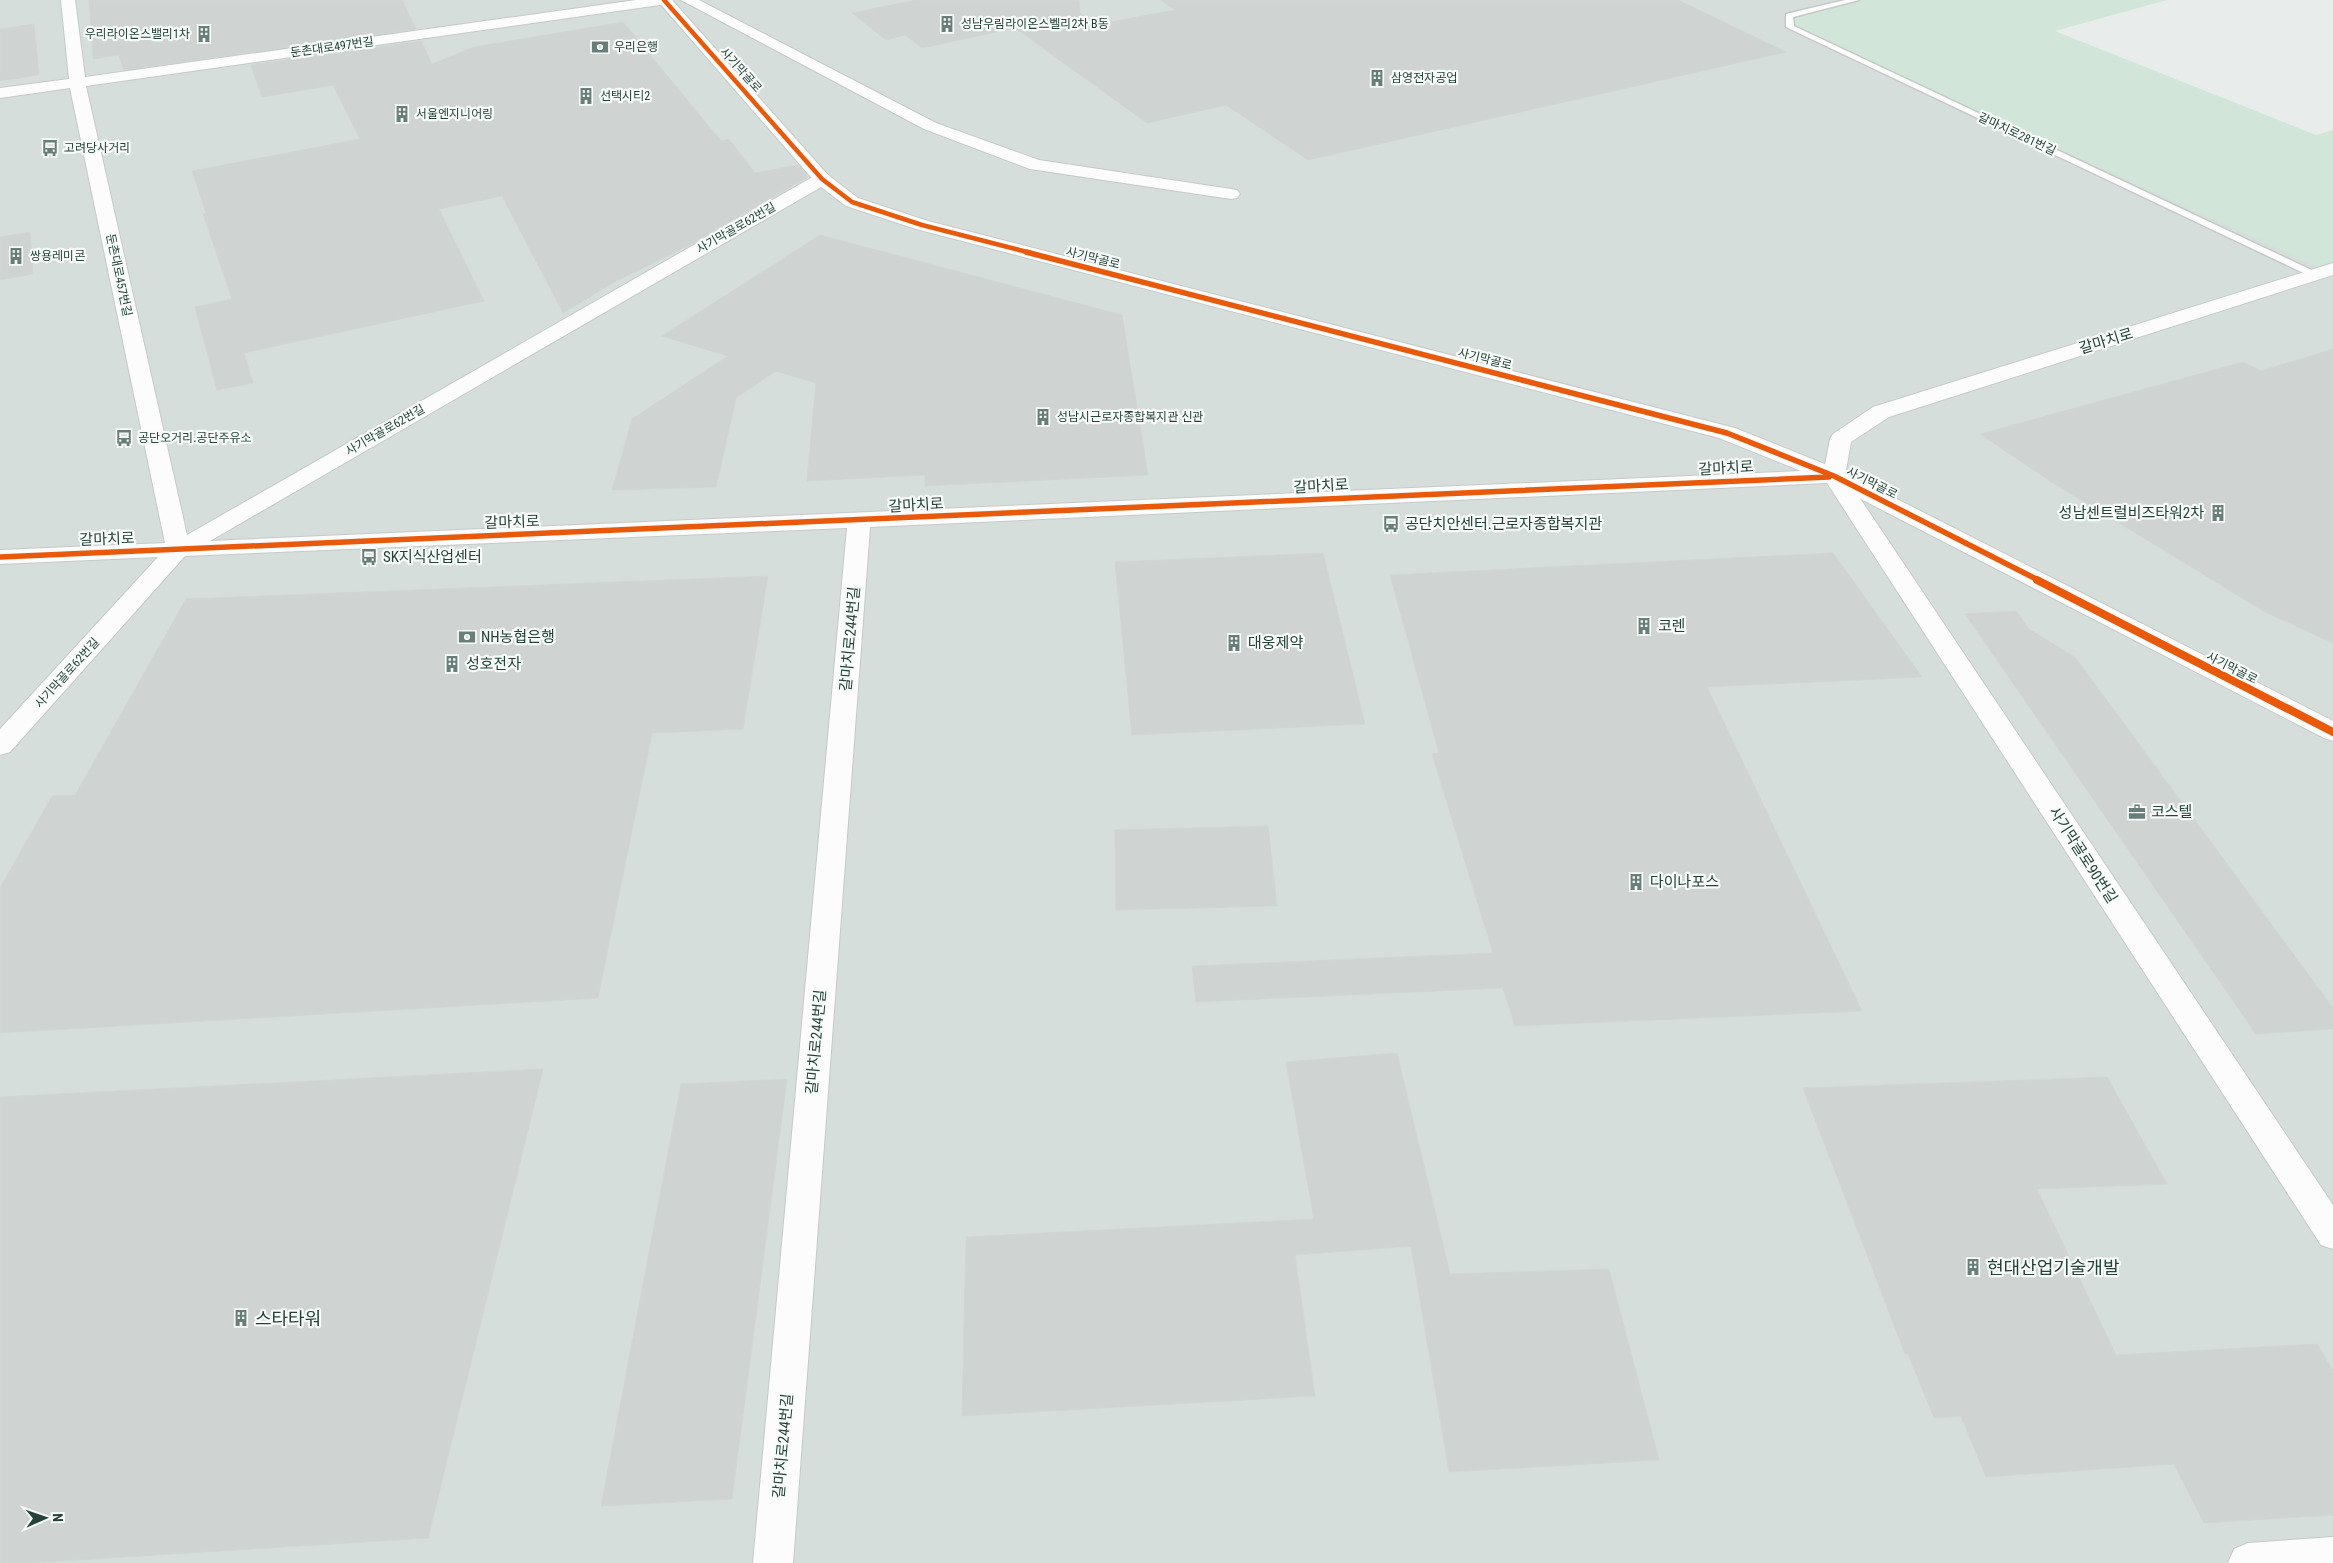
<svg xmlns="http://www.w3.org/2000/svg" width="2333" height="1563" font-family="'Roboto Condensed','Noto Sans KR',sans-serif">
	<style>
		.built { fill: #d6dedb }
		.green { fill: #d1e6d8 }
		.building { fill: #cfd4d2; stroke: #d1d6d4 }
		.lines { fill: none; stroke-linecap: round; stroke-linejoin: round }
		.service-casing { stroke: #c5cac8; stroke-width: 3 }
		.minor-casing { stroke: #c5cac8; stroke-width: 2 }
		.tertiary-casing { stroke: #c5cac8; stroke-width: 2 }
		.service { fill: #fcfcfc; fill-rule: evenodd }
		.minor { fill: #fcfcfc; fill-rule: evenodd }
		.tertiary { fill: #fcfcfc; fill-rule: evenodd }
		.cycleway-far2-casing { stroke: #f7fbf9; stroke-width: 6 }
		.cycleway-far1-casing { stroke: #f7fbf9; stroke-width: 8 }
		.cycleway-casing { stroke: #f7fbf9; stroke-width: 11 }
		.cycleway-far2 { stroke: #e8590c; stroke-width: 4.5 }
		.cycleway-far1 { stroke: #e8590c; stroke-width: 5.5 }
		.cycleway { stroke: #e8590c; stroke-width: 8 }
		.labels { text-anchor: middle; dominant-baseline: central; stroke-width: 4.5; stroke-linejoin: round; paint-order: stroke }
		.far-poi-label { font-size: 12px; fill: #24423a; stroke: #f7fbf9; text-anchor: start }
		.far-street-label { font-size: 12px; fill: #24423a; stroke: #f7fbf9 }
		.street-label { font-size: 15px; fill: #24423a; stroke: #f7fbf9 }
		.poi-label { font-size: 15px; fill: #24423a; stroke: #f7fbf9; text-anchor: start }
		.near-poi-label { font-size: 18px; fill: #24423a; stroke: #f7fbf9; text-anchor: start }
	</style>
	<rect width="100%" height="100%" fill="#e8edeb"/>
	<path class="built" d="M0 0H1855L2333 268V1563H0Z"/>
	<path class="green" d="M1855 0H2167L2055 31 2316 135 2333 130V268L2325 270 1790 27 1789 16Z"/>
	<path class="building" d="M89 0H402L416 29 124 70 119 55 93 59Z
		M916 0H1079L1080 13 1095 25 1175 10 1161 0H1678L1786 52 1308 160 1226 105 1147 123 1015 28 922 48 905 35 886 40 852 13Z
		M623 22 721 141 729 139 755 173 798 165 808 177 686 247 616 281 563 313 502 196 439 209 484 301 244 353 253 383 217 390 195 307 232 299 203 214 206 213 192 171 360 139 333 85 262 97 251 65 421 41 432 64 474 47Z
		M34 24 39 75 0 81V29Z
		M30 232 33 274 0 280V237Z
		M820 235 1122 315 1148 475 925 486V475L807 481 816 383 776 371 736 398 716 487 612 490 632 419 728 356 662 336Z
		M2333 349V643L2265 612 2050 481 1980 434 2243 362 2261 371Z
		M1323 553 1365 724 1132 735 1115 562Z
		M1833 553 1922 677 1707 687 1862 1011 1515 1026 1503 988 1196 1002 1192 966 1493 953 1432 754 1439 753 1390 575Z
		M768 576 743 729 652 733 598 998 0 1033V888L52 796 75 795 186 599Z
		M2016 611 2029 629 2075 657 2333 1008V1029L2256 1034 1965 614Z
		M1268 826 1277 906 1116 910 1115 830Z
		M1397 1053 1450 1274 1609 1269 1659 1460 1449 1472 1411 1246 1295 1255 1315 1396 962 1416 966 1237 1314 1219 1286 1062Z
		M543 1069 428 1538 30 1563H0V1097Z
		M2107 1077 2167 1184 2037 1189 2116 1355 2317 1344 2333 1371V1515L2204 1523 2174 1464 1986 1477 1961 1416 1934 1418 1908 1354H1905L1803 1088Z
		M787 1079 732 1499 601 1506 681 1084Z"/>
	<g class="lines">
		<g class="service-casing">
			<path id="service" d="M1845 0H1859L1793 17 1794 26 2322 275 2316 278 2312 277 1786 27V14Z"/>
		</g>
		<g class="minor-casing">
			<path id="minor" d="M61 0H75L85 77 636 0H674L667 4 86 86 187 535 816 175H828L831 179 828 183 210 541 1824 470 1830 439 1833 434 1873 407 2333 263V275L1889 417 1851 442 1845 476 2333 1205V1249L2321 1245 1827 483 870 527 793 1563H753L847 528 185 556 10 752 0 755V729L158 557 0 564V550L165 543 70 88 0 98V88L69 79Z
				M681 0H699L936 123 1039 160 1231 189 1237 190 1240 194 1237 198 1231 199 1030 169 924 129Z
				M2333 1537V1563H2228L2234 1549 2248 1543Z"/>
		</g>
		<g class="tertiary-casing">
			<path id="tertiary" d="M657 0H672L828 175 858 198 928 221 1735 428 1842 471 2333 721V741L2324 738 1826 481 1719 438 916 229 846 206 816 183Z"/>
		</g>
		<use href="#service" class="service"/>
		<use href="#minor" class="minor"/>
		<use href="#tertiary" class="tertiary"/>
		<g class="cycleway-far2-casing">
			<path id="cycleway-far2" d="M664 0 822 179 852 202 922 225 1031 253"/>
		</g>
		<g class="cycleway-far1-casing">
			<path id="cycleway-far1" d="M1026 252 1727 433 1834 476 2040 581
				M0 557 1829 477"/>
		</g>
		<g class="cycleway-casing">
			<path id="cycleway" d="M2037 580 2333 732"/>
		</g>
		<use href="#cycleway-far2" class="cycleway-far2"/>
		<use href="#cycleway-far1" class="cycleway-far1"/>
		<use href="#cycleway" class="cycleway"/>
	</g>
	<defs>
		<g id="building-bare" transform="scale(1.35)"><path d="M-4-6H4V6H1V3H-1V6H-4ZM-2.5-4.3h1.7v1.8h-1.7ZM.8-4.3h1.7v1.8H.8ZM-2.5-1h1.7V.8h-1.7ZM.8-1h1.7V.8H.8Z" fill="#697e78" stroke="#f7fbf9" stroke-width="2.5" paint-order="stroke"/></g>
		<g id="bank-bare" transform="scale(1.35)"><path d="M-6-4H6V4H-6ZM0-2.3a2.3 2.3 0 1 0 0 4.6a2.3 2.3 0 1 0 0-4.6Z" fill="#697e78" stroke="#f7fbf9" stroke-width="2.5" paint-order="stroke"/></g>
		<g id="bus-bare" transform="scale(1.35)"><path d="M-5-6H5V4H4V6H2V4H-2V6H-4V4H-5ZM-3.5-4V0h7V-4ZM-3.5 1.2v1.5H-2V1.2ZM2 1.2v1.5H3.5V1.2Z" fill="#697e78" stroke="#f7fbf9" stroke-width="2.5" paint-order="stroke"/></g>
		<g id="office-bare" transform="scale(1.35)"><path d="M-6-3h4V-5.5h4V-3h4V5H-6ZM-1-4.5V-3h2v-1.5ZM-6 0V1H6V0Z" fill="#697e78" stroke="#f7fbf9" stroke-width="2.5" paint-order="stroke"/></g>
	</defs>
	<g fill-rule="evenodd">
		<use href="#building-bare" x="947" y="24"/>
		<use href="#building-bare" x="204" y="34"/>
		<use href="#bank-bare" x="600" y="47"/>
		<use href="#building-bare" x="1377" y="78"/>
		<use href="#building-bare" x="586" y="96"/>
		<use href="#building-bare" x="402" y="114"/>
		<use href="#bus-bare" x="50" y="148"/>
		<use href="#building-bare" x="16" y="256"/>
		<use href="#building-bare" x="1043" y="417"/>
		<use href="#bus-bare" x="124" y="438"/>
		<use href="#building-bare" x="2218" y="513"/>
		<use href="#bus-bare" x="1391" y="524"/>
		<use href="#bus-bare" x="369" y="557"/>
		<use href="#building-bare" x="1644" y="626"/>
		<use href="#bank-bare" x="467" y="637"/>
		<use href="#building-bare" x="1234" y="643"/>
		<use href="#building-bare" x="452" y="664"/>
		<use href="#office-bare" x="2137" y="812"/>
		<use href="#building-bare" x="1636" y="882"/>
		<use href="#building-bare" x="1973" y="1267"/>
		<use href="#building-bare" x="241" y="1318"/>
	</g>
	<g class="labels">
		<g class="far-poi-label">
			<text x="961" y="24">성남우림라이온스벨리2차 B동</text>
			<text x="190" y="34" text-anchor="end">우리라이온스밸리1차</text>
			<text x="614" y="47">우리은행</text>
			<text x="1391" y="78">삼영전자공업</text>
			<text x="600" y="96">선택시티2</text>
			<text x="416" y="114">서울엔지니어링</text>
			<text x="64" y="148">고려당사거리</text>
			<text x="30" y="256">쌍용레미콘</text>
			<text x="1057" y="417">성남시근로자종합복지관 신관</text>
			<text x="138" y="438">공단오거리.공단주유소</text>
		</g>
		<g class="far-street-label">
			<text transform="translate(332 47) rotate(-8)">둔촌대로497번길</text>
			<text transform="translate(741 70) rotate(48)">사기막골로</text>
			<text transform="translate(2017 134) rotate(25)">갈마치로281번길</text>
			<text transform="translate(736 228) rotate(-30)">사기막골로62번길</text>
			<text transform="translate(1093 258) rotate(14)">사기막골로</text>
			<text transform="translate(119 275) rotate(78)">둔촌대로457번길</text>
			<text transform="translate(1485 359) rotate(14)">사기막골로</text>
			<text transform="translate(385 430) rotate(-30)">사기막골로62번길</text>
			<text transform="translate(1872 483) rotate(27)">사기막골로</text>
			<text transform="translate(2232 668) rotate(27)">사기막골로</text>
			<text transform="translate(67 673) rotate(-48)">사기막골로62번길</text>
		</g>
		<g class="street-label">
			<text transform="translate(2106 341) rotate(-17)">갈마치로</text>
			<text transform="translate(1726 468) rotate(-3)">갈마치로</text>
			<text transform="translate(1321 486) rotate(-3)">갈마치로</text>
			<text transform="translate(916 505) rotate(-3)">갈마치로</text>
			<text transform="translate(512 522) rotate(-2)">갈마치로</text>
			<text transform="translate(107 539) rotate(-2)">갈마치로</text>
			<text transform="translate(850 639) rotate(-85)">갈마치로244번길</text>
			<text transform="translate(2083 855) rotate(57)">사기막골로90번길</text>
			<text transform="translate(816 1042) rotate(-85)">갈마치로244번길</text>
			<text transform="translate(783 1446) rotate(-85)">갈마치로244번길</text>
		</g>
		<g class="poi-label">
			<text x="2204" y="513" text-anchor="end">성남센트럴비즈타워2차</text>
			<text x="1405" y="524">공단치안센터.근로자종합복지관</text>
			<text x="383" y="557">SK지식산업센터</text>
			<text x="1658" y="626">코렌</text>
			<text x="481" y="637">NH농협은행</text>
			<text x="1248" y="643">대웅제약</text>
			<text x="466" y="664">성호전자</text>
			<text x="2151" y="812">코스텔</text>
			<text x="1650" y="882">다이나포스</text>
		</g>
		<g class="near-poi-label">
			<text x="1987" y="1267">현대산업기술개발</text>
			<text x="255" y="1318">스타타워</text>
		</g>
	</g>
	<g transform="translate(45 1518) rotate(88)" stroke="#f7fbf9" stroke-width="4" paint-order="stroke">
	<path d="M0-4L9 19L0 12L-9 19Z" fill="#24423a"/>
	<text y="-8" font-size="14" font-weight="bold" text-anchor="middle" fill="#24423a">N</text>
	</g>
</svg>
